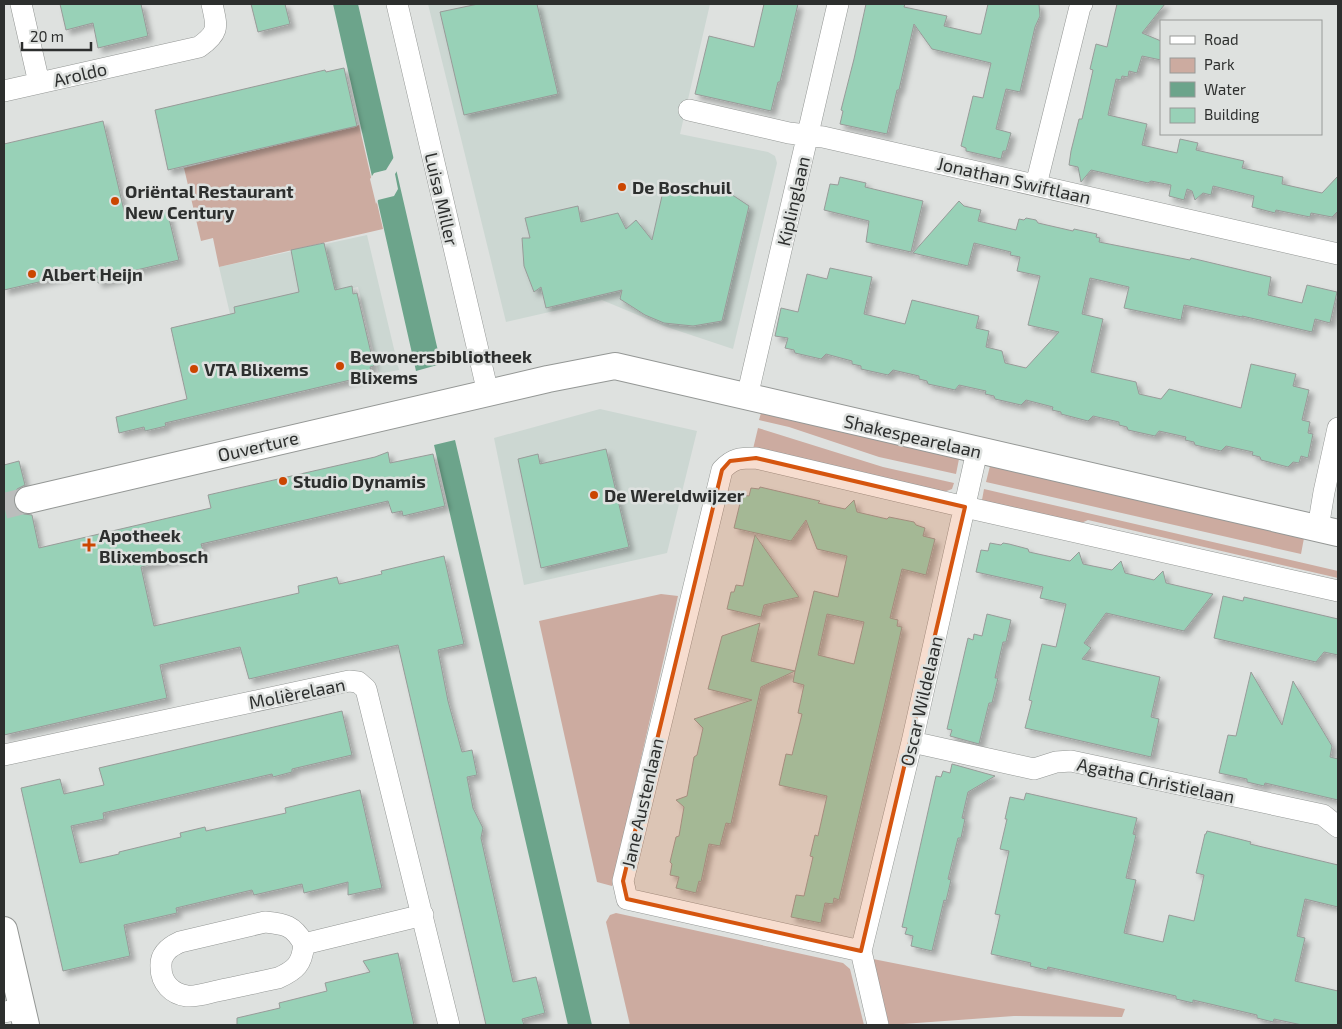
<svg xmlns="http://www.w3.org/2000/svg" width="1342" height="1029" font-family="'Exo 2',sans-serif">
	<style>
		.built { fill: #ccd7d2 }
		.green { fill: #ccaba0 }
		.water { fill: #6ca48b }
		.pier { fill: #dee1df }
		.building { fill: #98d1b7; stroke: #989b99; fill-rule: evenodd; filter: url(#shadow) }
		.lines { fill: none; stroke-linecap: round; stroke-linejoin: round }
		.tertiary-tunnel { stroke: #bbbdbc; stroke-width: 26; stroke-dasharray: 26 13; stroke-linecap: butt }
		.minor-casing { stroke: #949795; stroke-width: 22 }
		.tertiary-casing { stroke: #949795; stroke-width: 28 }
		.minor { stroke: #fff; stroke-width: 21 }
		.tertiary { stroke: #fff; stroke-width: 26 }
		.marked { fill: #d5550f; fill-opacity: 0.2; stroke: #d5550f; stroke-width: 4; stroke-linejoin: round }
		.poi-dot { fill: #cb4600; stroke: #dee1df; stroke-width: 2 }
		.labels { text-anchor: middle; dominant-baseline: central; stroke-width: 5; stroke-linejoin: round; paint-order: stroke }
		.street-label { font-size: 18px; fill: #2d2f2e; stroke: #dee1df }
		.poi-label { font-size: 18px; font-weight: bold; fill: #2d2f2e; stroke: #dee1df; text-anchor: start }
	</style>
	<defs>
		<filter id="shadow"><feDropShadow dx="4.5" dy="4.5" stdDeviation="2.5" flood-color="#0004"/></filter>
	</defs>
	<rect width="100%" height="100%" fill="#dee1df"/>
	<path class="built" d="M428 4H710L680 134 768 152 775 156 777 163 733 349 664 326 602 300 506 322Z
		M367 235 399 370 379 374 358 287 230 314 219 267Z
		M600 409 697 431 667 553 524 585 494 438Z"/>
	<path class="green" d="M359 125 383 229 219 267 213 238 201 241 184 168Z
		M761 413 959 459 956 474 879 457 789 427 759 420Z
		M758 428 883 467 954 483 952 489 941 493 753 449Z
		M990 466 1304 538 1301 554 986 482Z
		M984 489 1338 571V578L1088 520 1079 524 982 500Z
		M661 594 678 596 612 886 597 882 539 621Z
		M616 913 843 963 850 969 864 1025H630L606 922 610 915Z
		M873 959 1125 1009 1122 1017 1014 1016 889 1025Z"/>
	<path class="water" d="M333 4H358L441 364 416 371Z
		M455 440 592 1025H568L434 445Z"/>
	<path class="pier" d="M394 157H396L399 168 395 174 398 189 394 196 378 200 376 204 370 179 374 173 386 170Z"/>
	<path class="building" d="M60 4H141L148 36 98 48 93 23 66 30Z
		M251 4H285L290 24 258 32Z
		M478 4H537L558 94 464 115 440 12Z
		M764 4H798L780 82H778L771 111 695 94 709 36 754 47Z
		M866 4H905L904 7 947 16 944 26 978 34H981L988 4H1039L1040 16 1035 27 1020 92 1006 89 996 129 1011 133 1006 151H1003L1001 159 966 151V148L961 146 973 96 983 98 991 63 932 49 914 24 899 90H897L887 134 840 124 843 111 841 110 854 59Z
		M1117 4H1165L1142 33 1161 41V60L1142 56 1137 73 1129 71 1128 77 1122 76 1121 80 1116 79 1108 115 1147 124 1142 145 1177 153 1180 139 1198 143 1196 150 1244 161 1242 168 1283 177 1282 184 1322 193 1338 176V211L1332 217 1311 213 1310 217 1276 210 1275 213 1252 207 1254 196 1213 186 1211 195 1203 193 1195 200 1192 191 1187 189 1184 200 1169 196 1171 185 1151 181 1148 183 1091 170 1081 182 1078 167 1069 165 1071 151 1079 119H1082L1093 70 1090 69 1096 44 1107 47Z
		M344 68 357 126 168 170 155 110 325 70 326 72Z
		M103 121 126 219 167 210 179 260 128 272 129 276 98 283 96 269 4 290V144Z
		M840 177 866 183 865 187 923 201 911 252 866 242 869 221 824 210 830 184 838 185Z
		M682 184H702L716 188 734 196 749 206 722 321 693 326 664 323 645 315 620 299 622 290 546 308 541 287 534 292 524 266 522 238H530L525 218 578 206 581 222 618 213 626 229 636 220 652 240 664 187Z
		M959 201 964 206 981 210 978 221 1016 230 1019 219 1024 220 1026 218 1036 220 1038 223 1073 231 1074 229 1097 234 1096 237 1100 238 1099 242 1190 260 1191 258 1271 277 1268 295 1302 303 1307 285 1337 292 1330 323 1315 319 1312 332 1242 316V317L1184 305 1181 320 1124 308 1129 287 1090 278 1082 314 1103 319 1091 372 1136 382 1139 394 1161 399 1169 389 1241 408 1251 364 1296 374 1293 386 1309 390 1302 420 1310 422 1308 433 1313 434 1308 458 1301 456 1299 463 1293 462 1288 467 1261 460 1260 457 1252 455 1253 452 1226 446 1221 451 1195 445 1194 442 1185 440 1186 437 1159 431 1155 436 1128 430 1127 427 1119 425V422L1093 416 1088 421 1061 414V412L1052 410 1053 407 1026 400 1021 405 995 399 994 396 985 394 986 391 959 385 955 390 942 387 928 384 927 381 919 379V376L893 370 888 375 861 369V366L852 364V361L826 354 821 359 795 353 794 350 785 348 788 338 775 336 781 308 798 312 807 274 827 279 830 268 872 277 864 314 905 324 912 300 979 316 976 328 989 331 986 347 1002 351 1005 363 1026 368 1059 332 1028 325 1040 276 1017 271 1020 257 1010 255 1011 252 974 243 968 266 913 253Z
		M324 243 335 290 352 286 353 294 357 293 374 366 370 367 372 375 165 423 166 426 145 431 144 427 119 433 116 417 187 399 171 328 235 313 234 307 299 292 291 250Z
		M606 449 629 547 541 568 518 459 538 454 540 464Z
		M388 452 390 463 433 454 445 506 403 516 402 511 392 513 388 501 201 544 204 553 141 567 154 626 299 593 298 586 337 577 339 584 382 574 381 571 444 556 464 644 438 650 448 701 462 752 472 750 477 775 467 777 473 808 483 828 481 838 513 982 536 977 545 1013 522 1019 524 1025H486L398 645 249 679 240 647 160 665 167 698 4 735V465L19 461 25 485 17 489 14 496 13 503 17 511 24 514 32 515 39 548 211 508 208 495 375 457Z
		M760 487 820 501 818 503 845 509 854 500 857 512 887 519 889 517 914 522 916 525 925 528 923 536 935 539 926 575 902 569 890 618 898 620 897 626 902 627 885 703 839 900 834 898 833 904 825 903 821 923 791 917 796 895 804 896 813 857 810 856 815 835 818 836 827 796 779 785 786 754 792 755 802 714 798 713 804 685 793 682 795 671 761 687 731 824 726 823 720 846 709 844 701 882 699 881 696 893 676 888 679 877 670 875 672 864 670 862 676 837 679 836 684 807 676 800 687 796 694 757 697 755 703 728 694 719 752 700 708 689 722 636 760 623 751 661 795 671 814 591 838 597 847 556 817 549 806 520 791 541 734 528 742 495 749 496 751 488 759 489ZM827 614 864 622 854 664 818 655Z
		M755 535 799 597 764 605 761 617 727 609 731 592H734L736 585 743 586Z
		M990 543 1001 545 1003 543 1009 544 1028 549 1029 552 1070 561 1079 552 1083 564 1112 570 1121 561 1125 573 1154 580 1163 571 1166 583 1213 594 1184 631 1106 613 1084 643 1091 648 1082 659 1160 677 1151 717 1159 719 1151 757 1025 728 1032 701 1029 700 1042 644 1056 647 1066 604 1040 598 1043 587 976 572 981 550 988 551Z
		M1223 596 1243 601 1244 597 1338 619V655L1324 652 1316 662 1214 638Z
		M987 614 1011 620 1006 642H1003L995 678H998L992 703H989L979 744 950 736 952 730 947 729 968 638 973 640 974 634 982 636Z
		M1251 672 1282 725 1293 681 1332 746 1330 757 1338 759V800L1265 783 1264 786 1247 782V779L1219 773 1228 735 1236 736Z
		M342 711 352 755 292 769V772L273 777 272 774 103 813 104 819 71 826 80 863 119 854V852L181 837 180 833 205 827 206 831 259 819 286 813 285 808 360 790 382 888 348 895V882L304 893 302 884 254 895 252 890 176 908 177 913 124 925 130 956 63 971 21 788 60 779 64 794 104 785 99 768Z
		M952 764 995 776 968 792 962 818 965 819 961 838H958L948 879 951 880 946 901 944 900 932 951 911 946 913 936 905 934 907 928 902 927 936 776 941 777 943 771 950 773Z
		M1026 793 1137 818 1133 834 1136 835 1126 878 1136 880 1124 933 1163 942 1169 915 1194 921 1204 875 1196 873 1205 834H1206L1207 831 1251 842 1250 844 1338 865V907L1305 899 1297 936 1305 938 1295 981 1338 991V1025H1302L1274 1019 1273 1022 1257 1018V1015L1193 1000V1003L1176 999V996L1048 967 1047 970 1030 966 1031 963 991 954 1000 915 995 914 1009 851 1000 849 1007 819H1005L1010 797 1024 800Z
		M398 953 414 1025H237V1018L280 1008 279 1003 327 991 325 983 370 972 363 961Z"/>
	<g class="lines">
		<path class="tertiary-tunnel" d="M4 506 28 500"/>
		<g class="minor-casing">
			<path id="minor" d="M21 4 39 83
				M397 4 488 393
				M4 91 199 47C220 32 217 27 212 4
				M689 110 789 133 823 137 1338 254
				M1036 185 1080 7 1082 4
				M747 397 838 4
				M1318 528 1324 492 1338 428
				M912 742 1034 769 1056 762 1071 761 1323 815 1338 827
				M4 755 349 681 358 682 366 689 449 1025
				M265 922C285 924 293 925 304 944 302 964 296 970 278 978 258 982 238 987 217 991 208 993 197 997 187 996 172 994 161 983 161 967 160 954 169 947 180 942Z
				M304 944 423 915
				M861 951 627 899 623 881 722 470C733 458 740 458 756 458L965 507 1338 591
				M4 1012 22 1009
				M878 1025 861 951 912 742 977 451"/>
		</g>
		<g class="tertiary-casing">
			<path id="tertiary" d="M28 500 548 379 615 366 1338 533
				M4 930 26 1025"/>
		</g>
		<use href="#minor" class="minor"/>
		<use href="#tertiary" class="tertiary"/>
	</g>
	<path class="marked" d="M756 458 965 507 861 951 627 899 623 881 722 470 730 461Z"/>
	<g class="poi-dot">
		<circle cx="622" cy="187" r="5"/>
		<circle cx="115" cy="201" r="5"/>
		<circle cx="32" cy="274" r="5"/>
		<circle cx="340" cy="366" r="5"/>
		<circle cx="194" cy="369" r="5"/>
		<circle cx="283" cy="481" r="5"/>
		<circle cx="594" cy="495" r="5"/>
		<path d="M86.5 537.5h5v5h5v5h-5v5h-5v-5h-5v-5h5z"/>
	</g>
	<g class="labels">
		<g class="street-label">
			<text transform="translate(80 74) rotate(-13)">Aroldo</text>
			<text transform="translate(1014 180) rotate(13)">Jonathan Swiftlaan</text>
			<text transform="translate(442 199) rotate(77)">Luisa Miller</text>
			<text transform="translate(793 201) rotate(-77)">Kiplinglaan</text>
			<text transform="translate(913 436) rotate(13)">Shakespearelaan</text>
			<text transform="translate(258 446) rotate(-13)">Ouverture</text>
			<text transform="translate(297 693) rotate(-11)">Molièrelaan</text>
			<text transform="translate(921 701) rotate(-77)">Oscar Wildelaan</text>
			<text transform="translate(1156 780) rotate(12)">Agatha Christielaan</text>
			<text transform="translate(642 803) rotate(-77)">Jane Austenlaan</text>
		</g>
		<g class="poi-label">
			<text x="632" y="187">De Boschuil</text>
			<text x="125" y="191">Oriëntal Restaurant<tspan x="125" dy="21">New Century</tspan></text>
			<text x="42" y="274">Albert Heijn</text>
			<text x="350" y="356">Bewonersbibliotheek<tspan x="350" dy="21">Blixems</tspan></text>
			<text x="204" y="369">VTA Blixems</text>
			<text x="293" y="481">Studio Dynamis</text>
			<text x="604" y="495">De Wereldwijzer</text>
			<text x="99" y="535">Apotheek<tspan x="99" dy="21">Blixembosch</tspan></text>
		</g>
	</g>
	<rect width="1342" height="1029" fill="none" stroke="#2d2f2e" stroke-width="10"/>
	<rect x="1160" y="20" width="162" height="115" fill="#dee1df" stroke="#979a98"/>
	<rect x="1170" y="36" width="25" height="8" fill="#ffffff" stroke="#979a98"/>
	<text x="1204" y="45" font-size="15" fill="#2d2f2e">Road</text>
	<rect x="1170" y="58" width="25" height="15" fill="#ccaba0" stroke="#979a98"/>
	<text x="1204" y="70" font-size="15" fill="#2d2f2e">Park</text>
	<rect x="1170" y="82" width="25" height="15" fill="#6ca48b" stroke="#979a98"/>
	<text x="1204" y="95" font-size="15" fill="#2d2f2e">Water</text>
	<rect x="1170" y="108" width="25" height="15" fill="#98d1b7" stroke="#979a98"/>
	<text x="1204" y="120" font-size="15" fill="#2d2f2e">Building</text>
	<path d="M22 42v8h69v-8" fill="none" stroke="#2d2f2e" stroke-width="2.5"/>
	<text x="30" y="42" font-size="15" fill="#2d2f2e" stroke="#dee1df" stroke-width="4" paint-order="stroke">20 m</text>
</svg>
